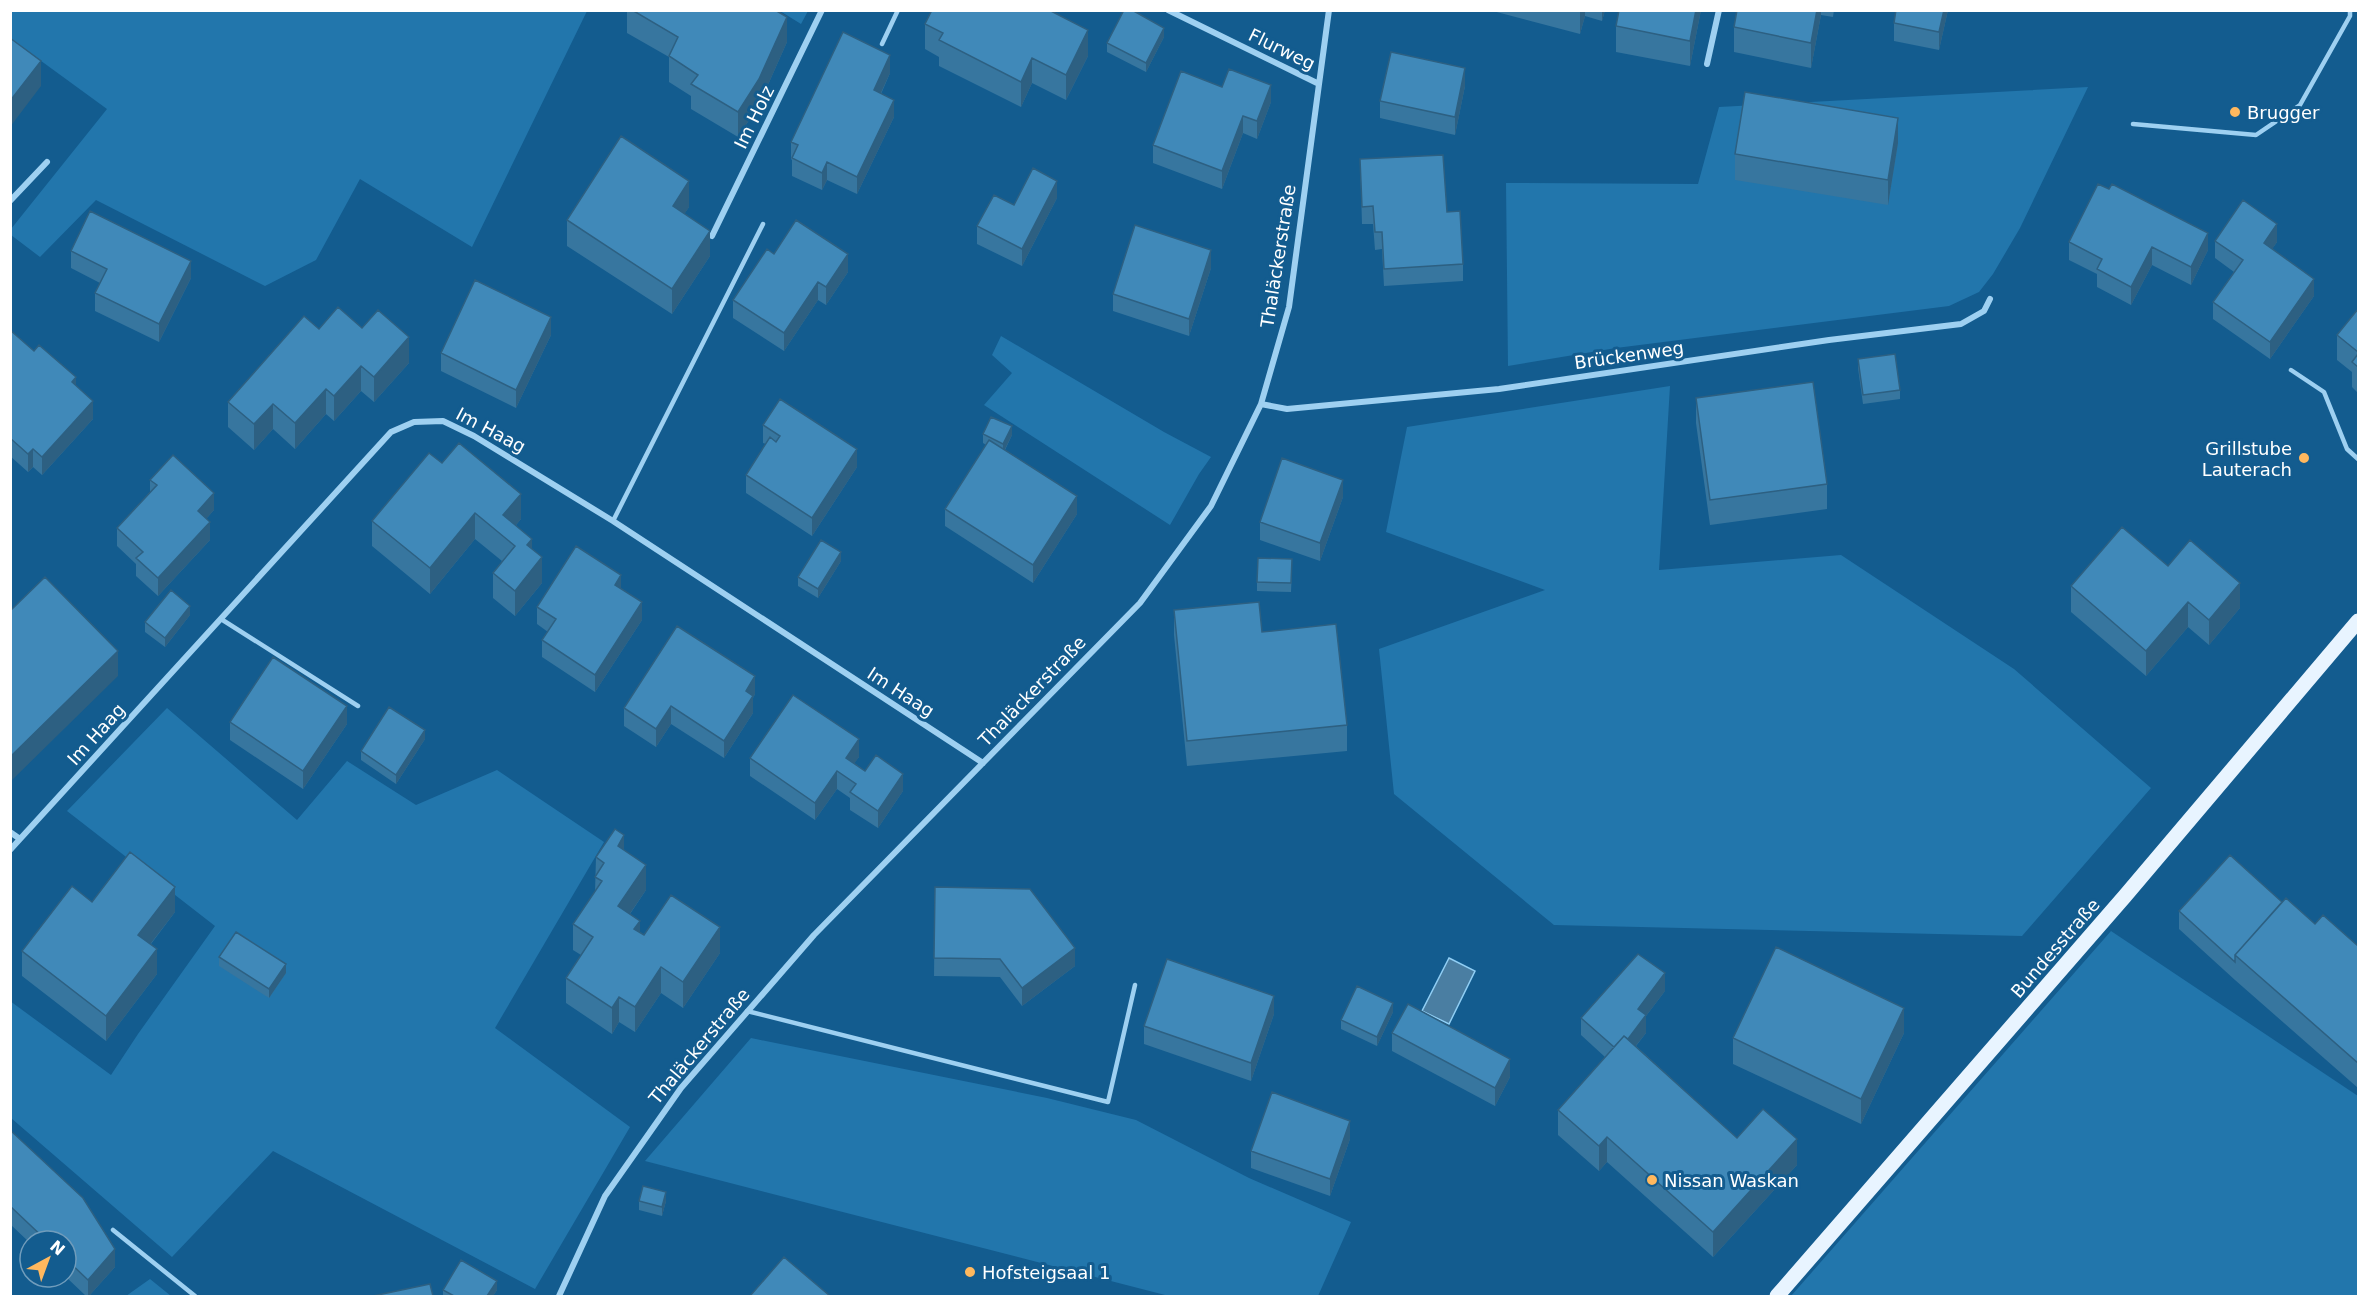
<svg xmlns="http://www.w3.org/2000/svg" width="2369" height="1307" font-family="'DejaVu Sans',sans-serif">
	<style>
		.green { fill: #2276ac }
		.water { fill: #4a7ea2; stroke: #90cef4; stroke-width: 1.5 }
		.lines { fill: none; stroke-linecap: round; stroke-linejoin: round }
		.service { stroke: #9ed0f1; stroke-width: 4.5 }
		.minor { stroke: #9ed0f1; stroke-width: 6 }
		.primary { stroke: #e8f4ff; stroke-width: 15 }
		.wall { fill: #37769f }
		.shaded-wall { fill: #2d6082 }
		.building { fill: #4089b9; stroke: #2d6082; stroke-width: 1.5 }
		.poi-dot { fill: #ffb85e; stroke: #135c8f; stroke-width: 2 }
		.labels { text-anchor: middle; dominant-baseline: central; stroke-width: 6; stroke-linejoin: round; paint-order: stroke }
		.street-label { font-size: 18px; fill: #fff; stroke: #135c8f }
		.poi-label { font-size: 18px; fill: #fff; stroke: #135c8f; text-anchor: start }
	</style>
	<rect width="100%" height="100%" fill="#135c8f"/>
	<path class="green" d="M11 11H587L472 247 360 179 316 260 265 286 96 200 40 257 11 235V229L107 109 11 39Z
		M780 11H808L801 24Z
		M2088 87 2020 228 1993 274 1979 292 1949 306 1616 348 1508 366 1506 183 1698 184 1719 107Z
		M1001 336 1164 432 1211 457 1199 474 1170 525 984 405 1012 373 992 355Z
		M1670 386 1659 570 1841 555 2014 669 2151 788 2022 936 1554 925 1394 794 1379 649 1545 590 1386 532 1407 427Z
		M167 708 297 820 347 761 416 805 497 770 604 842 495 1028 630 1127 535 1289 273 1151 172 1257 11 1118 10 1001 111 1075 138 1034 215 926 67 811Z
		M2111 931 2358 1096V1296H1791Z
		M751 1038 1047 1098 1136 1120 1249 1178 1351 1222 1318 1296H1169L645 1161Z
		M150 1279 171 1296H126Z"/>
	<path class="water" d="M1449 958 1475 971 1449 1024 1422 1011Z"/>
	<g class="lines">
		<path class="service" d="M882 44 898 10
			M2133 124 2256 135 2300 105 2350 16V10
			M2291 370 2324 392 2347 449 2358 459
			M613 521 763 224
			M221 619 358 706
			M747 1011 1108 1102 1135 985
			M113 1230 195 1296"/>
		<path class="minor" d="M1168 10 1319 84
			M1707 64 1719 10
			M10 201 47 162
			M712 236 822 10
			M1261 404 1287 409 1499 389 1829 340 1961 324 1984 311 1990 299
			M10 832 20 839
			M10 850 391 432 414 422 443 421 474 436 613 521 983 763
			M559 1296 605 1196 681 1088 814 935 1140 603 1211 506 1261 404 1289 307 1329 10"/>
		<path class="primary" d="M1777 1296 2125 896 2358 621"/>
	</g>
	<path class="wall" d="M627 10H775L787 42 759 105 738 137 691 109V96L669 82V57L627 33Z
		M1489 10H1605L1602 21 1585 16 1580 34Z
		M1701 10 1690 66 1616 52V26Z
		M1737 10H1834L1833 17 1821 15 1811 68 1734 52V27Z
		M1948 10 1939 50 1894 41V23Z
		M925 24 1088 56 1066 100 1032 83 1021 107 939 66V57L925 49Z
		M1164 37 1146 72 1107 52V43Z
		M890 73 881 94 894 117 857 194 827 180 822 190 792 176V160L791 159V142Z
		M1465 86 1455 135 1380 118V101Z
		M1222 87 1271 102 1257 139 1243 133 1222 189 1153 163V145Z
		M1898 143 1888 205 1735 180V154Z
		M1360 159 1447 212 1463 264V281L1384 286 1382 249 1375 250 1373 224H1362Z
		M1057 198 1022 266 977 244V226L1014 205Z
		M689 207 684 214 710 256 672 314 567 246V220Z
		M2215 241 2277 242 2272 249 2314 296 2270 359 2213 319V302L2234 272 2215 258Z
		M2069 242 2208 250 2191 285 2152 265 2131 305 2097 287V274L2069 260Z
		M71 251 191 278 159 342 95 311V293L100 283 71 268Z
		M774 254 848 272 826 305 818 300 784 351 733 318V300Z
		M1211 268 1189 336 1113 311V294Z
		M2358 309V393L2352 387V372L2337 360V335Z
		M362 328 409 363 374 402 361 391 334 421 326 414 295 449 273 429 254 450 228 427V402L319 329Z
		M10 330 34 351 76 386 93 419 42 475 33 467 28 472 10 456Z
		M551 335 516 408 441 371V353Z
		M1858 359 1900 390V399L1863 404 1858 368Z
		M1696 398 1827 484V509L1710 525 1696 423Z
		M763 425 857 467 812 536 746 493V475L766 444 763 443Z
		M983 434 1012 435 1005 450 1077 514 1033 583 945 526V509L986 445 983 443Z
		M442 463 521 519 516 525 532 549 542 583 515 616 493 598V573L502 561 475 539 430 594 372 546V521Z
		M150 480 214 510 206 519 210 540 158 596 136 576V564L117 546V528L150 492Z
		M1343 497 1320 561 1260 540V522Z
		M841 561 818 598 798 586V577Z
		M2168 566 2240 608 2209 645 2188 627 2146 676 2071 612V586Z
		M1292 568 1291 592 1257 591V582Z
		M621 589 642 620 595 692 542 657V640L548 632 537 624V607Z
		M1174 610 1262 632 1347 725V751L1187 766 1174 635Z
		M190 615 165 647 145 632V622Z
		M755 694 753 698V713L724 758 671 724 656 747 624 726V708Z
		M230 722 347 724 303 789 230 740Z
		M425 739 396 784 361 760V751Z
		M859 757 854 763 865 771 903 791 878 828 850 810V798L837 789 815 820 750 776V758Z
		M624 850 646 890 630 914 640 933 644 935 720 953 683 1008 661 993 635 1032 619 1022 612 1034 566 1003V978L581 955 573 950V924L595 892 596 857Z
		M935 887 1075 966 1022 1006 1000 977 934 976Z
		M92 902 175 912 151 944 157 974 106 1041 22 976V951Z
		M2282 902 2315 924 2358 946V1088L2235 980 2179 929V911Z
		M219 957 286 973 269 998 219 966Z
		M1665 991 1646 1016V1033L1636 1046 1737 1138 1797 1165 1713 1257 1607 1162 1599 1171 1558 1135V1110L1605 1057 1581 1035V1018Z
		M1393 1012 1377 1046 1341 1029V1020Z
		M1274 1014 1251 1081 1144 1044V1026Z
		M1392 1033 1510 1077 1495 1106 1392 1051Z
		M1904 1033 1861 1124 1733 1064V1038Z
		M10 1130 115 1267 89 1296H86L66 1277V1241H30V1243L10 1224Z
		M1350 1139 1330 1196 1251 1168V1151Z
		M639 1201H666L662 1216 639 1210Z
		M443 1290H497L493 1296H443Z"/>
	<path class="shaded-wall" d="M1580 10H1585V16L1580 34Z
		M1602 10H1605L1602 21Z
		M1696 10H1701L1690 66V41Z
		M1817 10H1821V15L1811 68V43Z
		M1944 10H1948L1939 50V32Z
		M787 17V42L759 105 738 137V112Z
		M1164 28V37L1146 72V63Z
		M1088 30V56L1066 100V75Z
		M890 55V73L874 108V90Z
		M1032 58V83L1021 107V82Z
		M41 61V86L10 127V101Z
		M1465 68V86L1455 135V117Z
		M1271 85V102L1257 139V121Z
		M894 100V117L857 194V177Z
		M1243 116V133L1222 189V171Z
		M1898 118V143L1888 205V180Z
		M827 162V180L822 190V173Z
		M689 181V207L673 232V206Z
		M1057 181V198L1022 266V249Z
		M2277 224V242L2264 261V243Z
		M710 231V256L672 314V289Z
		M2208 233V250L2191 285V267Z
		M2152 247V265L2131 305V287Z
		M1211 250V268L1189 336V319Z
		M848 254V272L826 305V287Z
		M191 261V278L159 342V324Z
		M2314 279V296L2270 359V342Z
		M818 282V300L784 351V333Z
		M551 317V335L516 408V390Z
		M409 337V363L374 402V377Z
		M361 366V391L334 421V396Z
		M76 377V395L72 382Z
		M326 389V414L295 449V423Z
		M93 401V419L42 475V457Z
		M273 404V429L254 450V424Z
		M1012 426V435L1003 453V444Z
		M33 449V467L28 472V454Z
		M857 449V467L812 536V518Z
		M1343 480V497L1320 561V543Z
		M214 493V510L198 528V511Z
		M521 494V519L505 538 503 515Z
		M1077 496V514L1033 583V565Z
		M475 513V539L430 594V568Z
		M210 522V540L158 596V578Z
		M532 539V564L527 545Z
		M841 552V561L818 598V589Z
		M542 557V583L515 616V591Z
		M621 575V593L615 585Z
		M2240 583V608L2209 645V620Z
		M642 602V620L595 692V675Z
		M2188 602V627L2146 676V651Z
		M190 606V615L165 647V638Z
		M118 651V676L10 782V757Z
		M755 676V694L753 698V713L724 758V741L746 691Z
		M347 706V724L303 789V771Z
		M671 706V724L656 747V729Z
		M425 730V739L396 784V775Z
		M859 739V757L846 775V758Z
		M837 771V789L815 820V803Z
		M903 774V791L878 828V811Z
		M624 835V860L618 846Z
		M646 865V890L618 931V906Z
		M175 887V912L138 960V935Z
		M640 921V946L634 929Z
		M720 927V953L683 1008V982Z
		M1075 948V966L1022 1006V988Z
		M157 949V974L106 1041V1016Z
		M286 964V973L269 998V989Z
		M661 967V993L635 1032V1007Z
		M1665 973V991L1646 1016V1033L1618 1068V1050L1638 1009Z
		M1274 996V1014L1251 1081V1063Z
		M619 997V1022L612 1034V1008Z
		M1393 1003V1012L1377 1046V1037Z
		M1904 1008V1033L1861 1124V1099Z
		M1510 1059V1077L1495 1106V1088Z
		M1350 1121V1139L1330 1196V1179Z
		M1607 1137V1162L1599 1171V1146Z
		M1797 1139V1165L1713 1257V1232Z
		M666 1192V1201L662 1216V1207Z
		M115 1249V1267L89 1296H88V1280Z
		M497 1281V1290L493 1296H487Z"/>
	<path class="building" d="M632 10H775L787 17 759 79 738 112 691 84 698 75 669 56 678 37Z
		M932 10H1049L1088 30 1066 75 1032 58 1021 82 939 40 943 33 925 24Z
		M1124 10H1132L1164 28 1146 63 1107 43Z
		M1619 10H1696L1690 41 1616 26Z
		M1737 10H1817L1811 43 1734 27Z
		M1896 10H1944L1939 32 1894 23Z
		M843 32 890 55 874 90 894 100 857 177 827 162 822 173 792 158 798 145 791 142Z
		M10 38 41 61 10 101Z
		M1391 52 1465 68 1455 117 1380 101Z
		M1229 69 1271 85 1257 121 1243 116 1222 171 1153 145 1181 71 1222 87Z
		M1745 92 1898 118 1888 180 1735 154Z
		M621 136 689 181 673 206 710 231 672 289 567 220Z
		M1443 155 1447 212 1460 211 1463 264 1384 269 1382 232H1375L1373 206 1362 207 1360 159Z
		M1033 168 1057 181 1022 249 977 226 994 195 1014 205Z
		M2098 184 2109 189 2112 184 2208 233 2191 267 2152 247 2131 287 2097 269 2102 259 2069 242Z
		M2243 200 2277 224 2264 243 2314 279 2270 342 2213 302 2243 260 2215 241Z
		M90 211 191 261 159 324 95 293 107 269 71 251Z
		M796 220 848 254 826 287 818 282 784 333 733 300 767 249 774 254Z
		M1135 225 1211 250 1189 319 1113 294Z
		M475 280 551 317 516 390 441 353Z
		M338 307 362 328 378 310 409 337 374 377 361 366 334 396 326 389 295 423 273 404 254 424 228 402 304 316 319 329Z
		M2358 309V352L2337 335Z
		M10 330 34 351 39 345 76 377 72 382 93 401 42 457 33 449 28 454 10 438Z
		M1895 354 1900 390 1863 395 1858 359Z
		M2358 354V367L2352 362Z
		M1813 382 1827 484 1710 500 1696 398Z
		M780 399 857 449 812 518 746 475 770 437 776 442 780 436 763 425Z
		M991 417 1012 426 1003 444 983 434Z
		M989 440 1077 496 1033 565 945 509Z
		M459 443 521 494 503 515 532 539 527 545 542 557 515 591 493 573 515 546 475 513 430 568 372 521 429 453 442 463Z
		M173 455 214 493 198 511 210 522 158 578 136 558 143 552 117 528 157 485 150 480Z
		M1282 458 1343 480 1320 543 1260 522Z
		M2122 527 2168 566 2190 540 2240 583 2209 620 2188 602 2146 651 2071 586Z
		M821 540 841 552 818 589 798 577Z
		M576 546 621 575 615 585 642 602 595 675 542 640 556 619 537 607Z
		M1258 558 1292 559 1291 583 1257 582Z
		M45 577 118 651 10 757V611Z
		M171 590 190 606 165 638 145 622Z
		M1259 602 1262 632 1336 624 1347 725 1187 741 1174 610Z
		M677 626 755 676 746 691 753 696 724 741 671 706 656 729 624 708Z
		M273 657 347 706 303 771 230 722Z
		M793 695 859 739 846 758 865 771 876 755 903 774 878 811 850 792 856 784 837 771 815 803 750 758Z
		M389 707 425 730 396 775 361 751Z
		M615 829 624 835 618 846 646 865 618 906 640 921 634 929 644 935 671 895 720 927 683 982 661 967 635 1007 619 997 612 1008 566 978 593 937 573 924 602 881 595 877 604 863 596 857Z
		M130 852 175 887 138 935 157 949 106 1016 22 951 72 886 92 902Z
		M2230 855 2282 902 2235 955V962L2179 911Z
		M935 887 1030 889 1075 948 1022 988 1000 959 934 958Z
		M2286 898 2315 924 2323 915 2358 946V1063L2235 955Z
		M236 932 286 964 269 989 219 957Z
		M1776 947 1904 1008 1861 1099 1733 1038Z
		M1638 954 1665 973 1638 1009 1646 1015 1628 1039 1624 1036 1614 1047 1581 1018Z
		M1167 959 1274 996 1251 1063 1144 1026Z
		M1357 986 1393 1003 1377 1037 1341 1020Z
		M1408 1004 1510 1059 1495 1088 1392 1033Z
		M1624 1036 1737 1138 1763 1109 1797 1139 1713 1232 1607 1137 1599 1146 1558 1110Z
		M1272 1092 1350 1121 1330 1179 1251 1151Z
		M10 1130 83 1198 115 1249 88 1280 66 1259V1241H47L10 1206Z
		M643 1186 666 1192 662 1207 639 1201Z
		M784 1257 830 1296H750Z
		M461 1260 497 1281 487 1296H454L443 1290Z
		M430 1284 433 1296H373Z"/>
	<g class="poi-dot">
		<circle cx="2235" cy="112" r="6"/>
		<circle cx="2304" cy="458" r="6"/>
		<circle cx="1652" cy="1180" r="6"/>
		<circle cx="970" cy="1272" r="6"/>
	</g>
	<g class="labels">
		<g class="street-label">
			<text transform="translate(1282 49) rotate(26)">Flurweg</text>
			<text transform="translate(754 117) rotate(-64)">Im Holz</text>
			<text transform="translate(1278 256) rotate(-81)">Thaläckerstraße</text>
			<text transform="translate(1629 355) rotate(-8)">Brückenweg</text>
			<text transform="translate(491 430) rotate(28)">Im Haag</text>
			<text transform="translate(1032 691) rotate(-46)">Thaläckerstraße</text>
			<text transform="translate(901 692) rotate(33)">Im Haag</text>
			<text transform="translate(96 734) rotate(-48)">Im Haag</text>
			<text transform="translate(2055 948) rotate(-49)">Bundesstraße</text>
			<text transform="translate(699 1046) rotate(-50)">Thaläckerstraße</text>
		</g>
		<g class="poi-label">
			<text x="2247" y="112">Brugger</text>
			<text x="2292" y="448" text-anchor="end">Grillstube<tspan x="2292" dy="21">Lauterach</tspan></text>
			<text x="1664" y="1180">Nissan Waskan</text>
			<text x="982" y="1272">Hofsteigsaal 1</text>
		</g>
	</g>
	<rect width="2369" height="1307" fill="none" stroke="#ffffff" stroke-width="24"/>
	<g transform="translate(48 1259) rotate(41)"><circle r="28" fill="#135c8f" stroke="#719dbc" stroke-width="1.5"/>
	<path d="M0-4.5L10 22L0 15L-10 22Z" fill="#ffb85e"/>
	<text y="-9" font-size="16" font-weight="bold" text-anchor="middle" fill="#ffffff">N</text>
	</g>
</svg>
